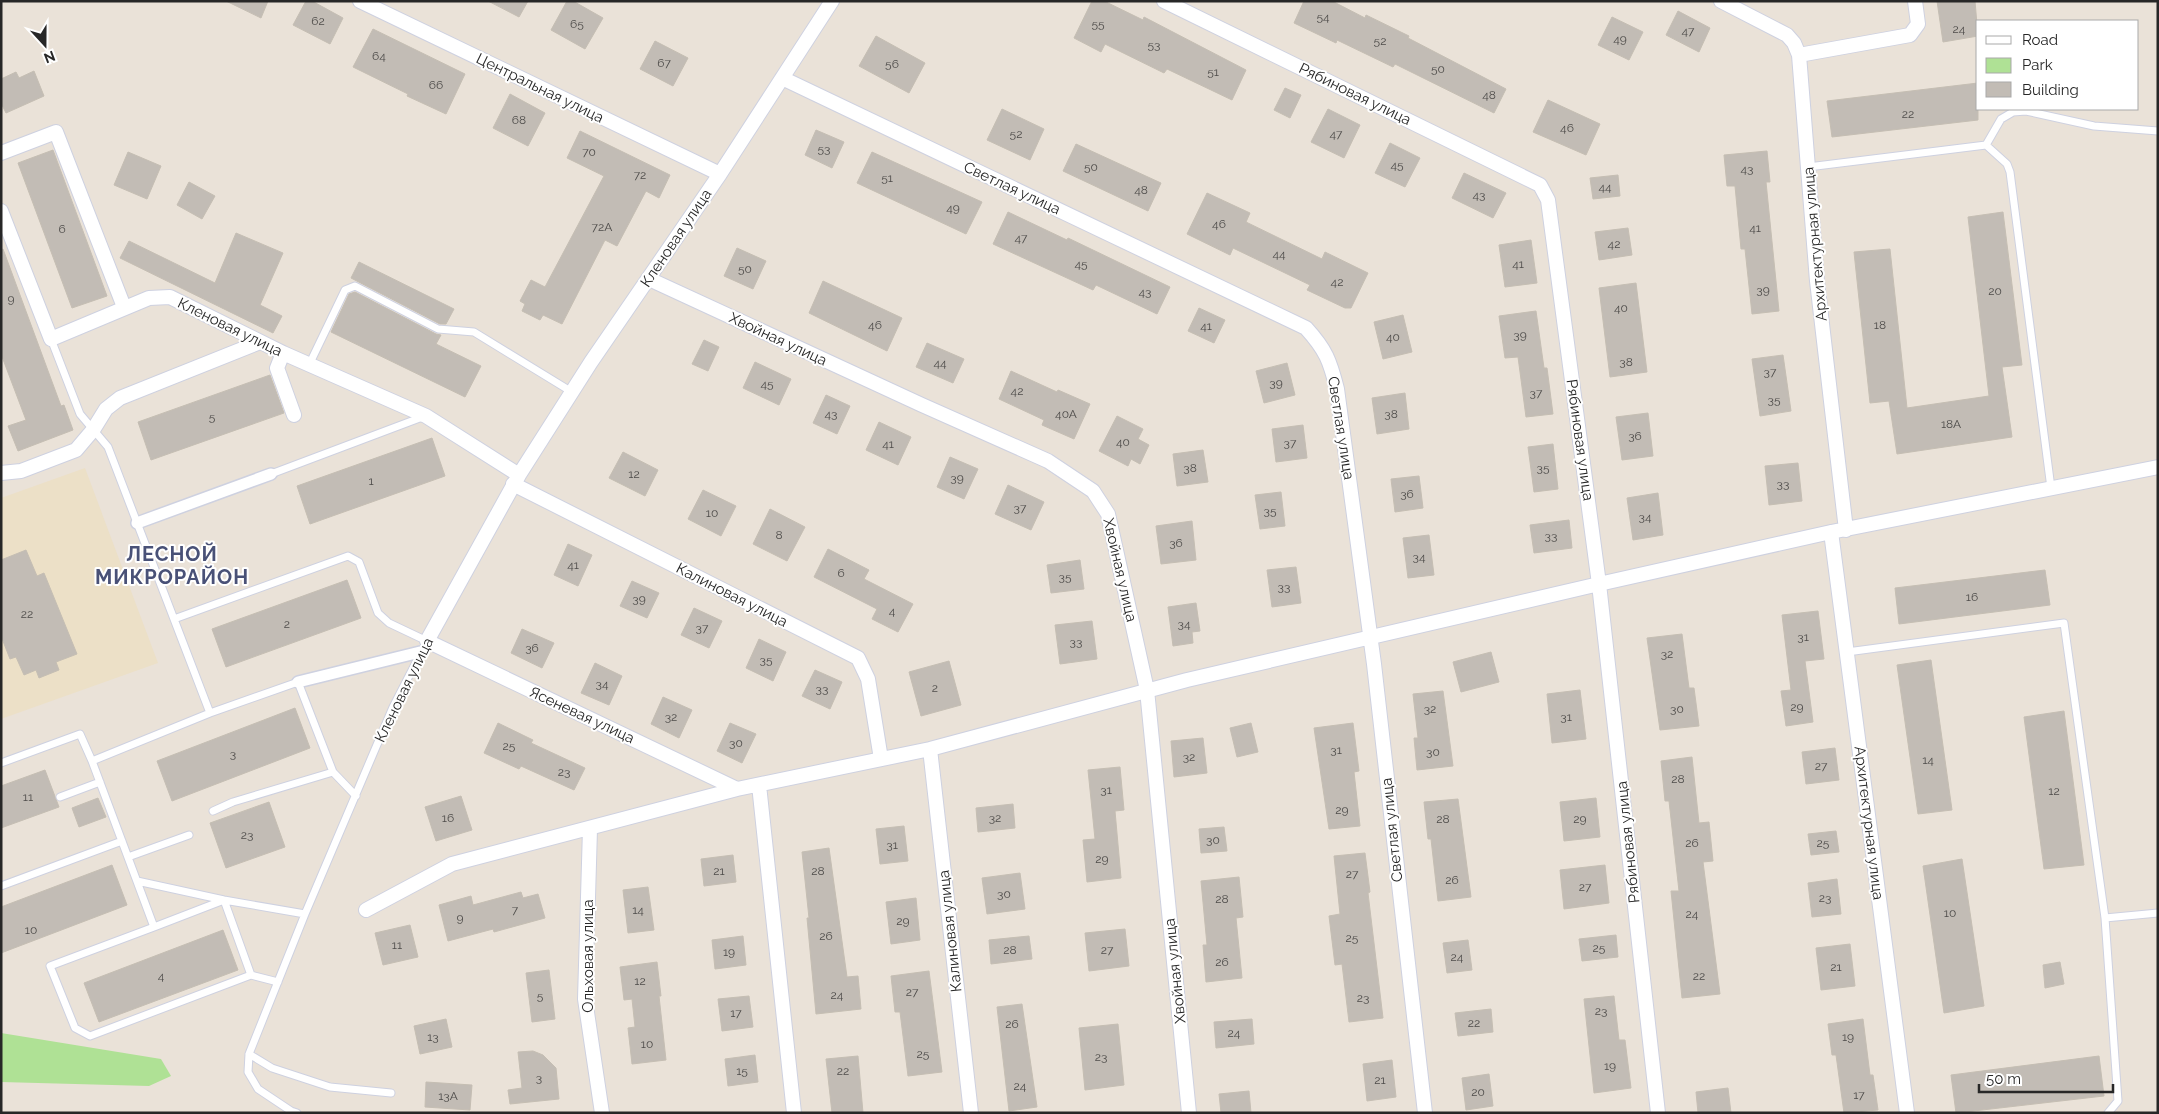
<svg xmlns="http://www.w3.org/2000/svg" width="2159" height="1114" font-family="Raleway,sans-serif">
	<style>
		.education { fill: #ece0c7 }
		.green { fill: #afe195 }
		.building { fill: #c2bcb5; stroke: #c5beb3 }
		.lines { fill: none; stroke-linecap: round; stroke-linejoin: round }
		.service-casing { stroke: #ced1e0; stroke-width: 9 }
		.pedestrian-casing { stroke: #ced1e0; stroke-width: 14 }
		.minor-casing { stroke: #ced1e0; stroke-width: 16 }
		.service { stroke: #fff; stroke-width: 7 }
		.pedestrian { stroke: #fff; stroke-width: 11 }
		.minor { stroke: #fff; stroke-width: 14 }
		.labels { text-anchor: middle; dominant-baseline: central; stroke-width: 4; stroke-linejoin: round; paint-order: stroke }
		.number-label { font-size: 12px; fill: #4e4c4a }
		.street-label { font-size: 15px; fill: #272727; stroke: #fff }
		.district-label { font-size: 20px; font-weight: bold; letter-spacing: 1px; fill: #495177; stroke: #fff }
	</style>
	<rect width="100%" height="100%" fill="#eae2d8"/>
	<path class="education" d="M85 468 158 663 1 719V498Z"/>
	<path class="green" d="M1 1033 161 1059 171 1076 149 1086 1 1082Z"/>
	<path class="building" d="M226 1H268L261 18Z
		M306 1H312L343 18 330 44 293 25Z
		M488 1H528L519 17Z
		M567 1H573L603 18 585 49 551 30Z
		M1092 1H1104L1143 20 1144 17 1246 70 1232 100 1167 69 1164 73 1105 44 1101 52 1074 38Z
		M1304 1H1332L1365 18 1366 15 1409 36 1408 38 1506 89 1494 113 1395 64 1393 67 1337 40 1336 43 1294 23Z
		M1937 1H1975L1978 36 1943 42Z
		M1678 11 1710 28 1699 52 1666 35Z
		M1612 17 1643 32 1629 60 1598 45Z
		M373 29 465 74 446 114 407 96 408 94 353 67Z
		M876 36 925 63 909 93 859 66Z
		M655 41 688 58 673 86 640 69Z
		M34 71 44 96 6 113 1 103V79L16 72 19 78Z
		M1978 83V120L1832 137 1827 101Z
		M1285 88 1301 95 1290 118 1274 110Z
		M510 94 545 113 528 146 493 128Z
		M1548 100 1600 124 1586 155 1533 132Z
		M1002 109 1044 129 1030 160 987 140Z
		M1328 109 1360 125 1344 158 1311 142Z
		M816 130 844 142 832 168 805 155Z
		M580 131 670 175 659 198 646 191 617 246 605 240 562 324 543 315 540 320 522 311 525 304 520 301 531 280 545 287 604 176 567 158Z
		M1390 143 1420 158 1405 187 1375 173Z
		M1076 144 1161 183 1148 211 1063 171Z
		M53 150 107 296 72 308 18 163Z
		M1767 151 1770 182H1766L1779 311 1752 314 1745 249H1741L1735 186H1727L1724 155Z
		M128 152 161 166 147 199 114 185Z
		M872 152 982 202 966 234 857 183Z
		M1464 173 1506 193 1493 218 1452 198Z
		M1618 175 1620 196 1593 199 1590 178Z
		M189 182 215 196 202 219 177 205Z
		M1207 193 1250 213 1246 222 1322 259 1325 252 1368 273 1351 308H1345L1307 290 1310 285 1233 248 1230 255 1187 234Z
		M1008 212 1067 240 1068 238 1170 287 1157 314 1096 285 1093 290 993 244Z
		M2003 212 2022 365 2002 367 2012 437 1897 454 1889 401 1870 403 1854 252 1890 249 1907 408 1989 396 1968 217Z
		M1628 228 1632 255 1599 260 1595 232Z
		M236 233 283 253 260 305 282 316 273 333 120 258 129 241 215 283Z
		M1531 240 1537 283 1505 287 1499 245Z
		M737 248 766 261 753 289 724 276Z
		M3 249 61 406 64 405 73 430 18 451 8 426 26 420 1 354V250Z
		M359 262 454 309 446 324H440L351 278Z
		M823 281 902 318 887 351 809 313Z
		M1636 283 1647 372 1610 377 1599 288Z
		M355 292 436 334 441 335 436 344 481 366 465 397 331 332 349 294Z
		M1199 308 1225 320 1214 343 1188 331Z
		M1536 311 1544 368H1547L1553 414 1526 417 1518 357 1505 358 1499 316Z
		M1403 315 1412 352 1383 359 1374 322Z
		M704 340 719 347 708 371 692 364Z
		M927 343 964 359 953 383 916 367Z
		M1783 355 1791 411 1760 416 1752 359Z
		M755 362 791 379 779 405 743 388Z
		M1287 363 1295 395 1264 403 1256 371Z
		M1011 371 1057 392 1058 390 1090 404 1074 439 1042 425 1044 420 999 399Z
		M270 375 284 413 151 460 138 422Z
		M1405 393 1409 429 1377 434 1372 398Z
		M826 395 850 406 837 434 813 423Z
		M1648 413 1653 456 1622 460 1616 417Z
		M1117 416 1143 429 1138 439 1149 445 1140 464 1131 459 1128 466 1099 451Z
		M879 422 911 437 898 465 866 450Z
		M1303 425 1307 458 1276 462 1272 429Z
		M432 438 445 476 310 524 297 486Z
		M1553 444 1558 489 1534 492 1528 447Z
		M1203 450 1208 482 1177 486 1173 454Z
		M623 452 658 470 645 496 609 478Z
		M950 457 978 469 964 499 937 487Z
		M1798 463 1802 501 1769 505 1765 466Z
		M1419 476 1423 508 1395 512 1391 479Z
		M1008 485 1044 502 1031 530 995 514Z
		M703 490 736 506 721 536 688 519Z
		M1281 492 1285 526 1260 529 1255 495Z
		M1658 493 1663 535 1633 540 1627 498Z
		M770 509 805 527 787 561 753 544Z
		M1569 520 1572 548 1534 553 1530 525Z
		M1192 521 1196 560 1161 564 1156 526Z
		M1429 535 1434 575 1408 578 1403 538Z
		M568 544 592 555 578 586 554 575Z
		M828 549 869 570 864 579 913 604 898 632 872 619 877 609 814 577Z
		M26 550 37 576 44 573 77 654 56 662 59 670 39 678 36 670 24 675 16 657 10 659 1 636V560Z
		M1080 560 1084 589 1051 593 1047 565Z
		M1296 567 1301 603 1272 607 1267 570Z
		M2045 570 2050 605 1899 624 1895 588Z
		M347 580 361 618 226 667 212 629Z
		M632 581 659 593 647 618 620 606Z
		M1196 603 1200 631 1192 632 1193 643 1173 646 1168 607Z
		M694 608 722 621 709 648 681 635Z
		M1818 611 1824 659 1805 661 1813 722 1786 726 1781 691 1791 690 1782 615Z
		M1092 621 1097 659 1060 664 1055 625Z
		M522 629 554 643 542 668 511 653Z
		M1682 634 1689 688H1694L1699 726 1660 730 1647 638Z
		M759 639 786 652 773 681 746 668Z
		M1491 652 1499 682 1461 692 1453 662Z
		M1931 660 1952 810 1918 814 1897 665Z
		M949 661 961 705 921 716 909 672Z
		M595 663 622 676 609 705 581 693Z
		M815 670 842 682 830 709 802 696Z
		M1580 690 1586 739 1552 743 1547 694Z
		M1443 691 1453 766 1417 770 1414 738H1418L1413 694Z
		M663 697 692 710 679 738 651 724Z
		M295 708 310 748 172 801 157 761Z
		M2064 711 2084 865 2044 869 2024 717Z
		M498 723 533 740 531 743 585 768 574 790 521 766 519 769 484 753Z
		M730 723 756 734 742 763 717 751Z
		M1251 723 1258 752 1237 757 1230 728Z
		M1353 723 1359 771 1354 772 1360 826 1329 829 1314 728Z
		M1203 738 1207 773 1174 777 1171 741Z
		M1835 748 1839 780 1806 784 1802 752Z
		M1692 757 1699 823 1709 822 1713 861 1703 862 1720 994 1682 998 1671 891H1679L1669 801H1665L1661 761Z
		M1120 767 1124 810 1115 811 1121 878 1087 882 1083 840 1095 839 1088 770Z
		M45 770 59 807 1 828V786Z
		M461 796 472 830 436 841 425 807Z
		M98 798 106 817 79 827 72 808Z
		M1596 798 1600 837 1564 841 1560 802Z
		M1458 799 1471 897 1438 901 1431 839H1428L1424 802Z
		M269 802 285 847 226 868 210 823Z
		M1013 804 1015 828 978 832 976 808Z
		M904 826 908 861 880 864 876 829Z
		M1224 827 1227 851 1201 853 1199 829Z
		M1836 831 1839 852 1811 855 1808 834Z
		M829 848 847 977 858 976 861 1009 816 1014 807 918H809L802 852Z
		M1365 853 1370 892 1368 893 1383 1018 1349 1022 1342 964 1335 965 1329 916 1340 914 1334 856Z
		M733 855 736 882 704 886 701 859Z
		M1962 859 1984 1006 1944 1013 1923 866Z
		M112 865 127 905 1 953V907Z
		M1605 865 1609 903 1564 909 1560 870Z
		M1020 873 1025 909 987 914 982 878Z
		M1239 877 1243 917 1236 918 1242 978 1206 982 1203 945H1207L1201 881Z
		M1837 879 1841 914 1812 917 1808 883Z
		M648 887 654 930 628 933 623 890Z
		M521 892 523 898 538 894 545 918 494 932 493 929 448 941 439 905 471 896 473 905Z
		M916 898 920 940 891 944 886 902Z
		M410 925 418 957 383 965 375 933Z
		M1125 929 1129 966 1089 971 1085 933Z
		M223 930 238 970 99 1022 84 983Z
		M1616 935 1618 957 1582 961 1579 939Z
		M743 936 746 965 715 969 712 940Z
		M1029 936 1032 959 991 964 989 940Z
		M1468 940 1472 970 1447 973 1443 943Z
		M1850 944 1855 986 1821 990 1816 948Z
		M657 962 661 996H659L666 1060 632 1064 628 1028 635 1027 632 999 624 1000 620 967Z
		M2060 962 2064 984 2045 988 2043 965Z
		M549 970 555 1019 532 1022 526 973Z
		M929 971 942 1072 908 1076 900 1012H895L891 976Z
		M749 996 753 1027 722 1031 718 999Z
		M1614 996 1619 1040H1625L1631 1088 1594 1093 1584 999Z
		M1022 1004 1037 1107 1009 1111 997 1007Z
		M1491 1009 1493 1032 1458 1036 1455 1013Z
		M446 1019 452 1047 420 1054 414 1026Z
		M1252 1019 1254 1044 1216 1048 1214 1022Z
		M1863 1019 1870 1075H1873L1878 1110 1844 1113 1836 1055H1832L1828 1024Z
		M1118 1024 1124 1085 1085 1090 1079 1028Z
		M533 1051 543 1055 556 1068 559 1099 510 1104 508 1090 522 1088 518 1052Z
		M755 1055 758 1082 728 1086 725 1059Z
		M858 1056 863 1113H832L826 1059Z
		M2099 1056 2104 1096 1956 1113 1951 1075Z
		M1392 1060 1396 1097 1367 1101 1363 1064Z
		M1489 1074 1493 1106 1466 1110 1462 1078Z
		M426 1082 472 1085 470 1110 425 1107Z
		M1728 1088 1731 1113H1698L1696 1092Z
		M1249 1091 1251 1113H1221L1219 1094Z"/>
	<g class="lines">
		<g class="service-casing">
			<path id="service" d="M1986 145 2001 119 2013 112 2026 111 2094 126 2158 131
				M1808 167 1986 145 2007 164 2010 172 2051 488
				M51 339 80 414 108 447 210 713
				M309 365 345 290 355 286 438 329 474 332 572 392
				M271 474 425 416
				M174 619 348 556 359 562 378 613 389 623 427 641 393 707 305 914 249 1054 248 1072 258 1089 291 1111 297 1113
				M1847 652 2064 623 2105 918
				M1 763 80 734 92 761
				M60 797 100 782
				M213 811 233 802 333 772
				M128 857 189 835
				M137 881 224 900 305 914
				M1 886 122 841
				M154 927 50 966 75 1028 90 1036 251 975
				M278 982 251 975 224 900 154 927 92 761 210 713 298 682 333 772 356 796
				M249 1054 272 1068 330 1087 391 1093
				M2108 1113 2118 1101 2105 918 2158 913"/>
		</g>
		<g class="pedestrian-casing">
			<path id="pedestrian" d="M137 523 271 474
				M298 682 420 652"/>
		</g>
		<g class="minor-casing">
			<path id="minor" d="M360 1 720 174
				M1164 1 1540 185 1548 200 1599 584 1658 1113
				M1721 1 1787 35 1794 43 1799 55 1817 281 1846 530
				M1799 55 1910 35 1918 24 1915 1
				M782 78 1306 328C1326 350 1330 361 1337 389L1374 664 1425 1113
				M1 153 56 132 124 307
				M1 211 51 339 149 298 170 297 283 353 426 416 519 475
				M649 279 922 405 1048 461 1093 491 1108 514 1147 690 1189 1113
				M283 353 277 368 294 415
				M1 473 21 471 76 450 93 430 106 409 120 398 260 342
				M513 484 858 658 868 679 881 759
				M1831 532 1907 1113
				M930 749 971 1113
				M759 785 794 1113
				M737 789 427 641 519 475 591 362 720 174 832 1
				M590 829 585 999 602 1113
				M366 910 452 864 737 789 930 749 1187 680 1599 584 1831 532 2158 467"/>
		</g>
		<use href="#service" class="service"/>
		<use href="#pedestrian" class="pedestrian"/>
		<use href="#minor" class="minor"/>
	</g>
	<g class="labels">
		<g class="number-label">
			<text x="1323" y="17">54</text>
			<text x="318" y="21">62</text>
			<text x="577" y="24">65</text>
			<text x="1098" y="24">55</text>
			<text x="1959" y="29">24</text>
			<text x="1688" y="31">47</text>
			<text x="1620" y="39">49</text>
			<text x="1380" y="41">52</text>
			<text x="1154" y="45">53</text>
			<text x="379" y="56">64</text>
			<text x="664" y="63">67</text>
			<text x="892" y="64">56</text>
			<text x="1438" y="69">50</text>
			<text x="1213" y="72">51</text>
			<text x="436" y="85">66</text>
			<text x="1489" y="95">48</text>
			<text x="1908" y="114">22</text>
			<text x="519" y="120">68</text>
			<text x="1567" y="128">46</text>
			<text x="1016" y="134">52</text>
			<text x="1336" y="134">47</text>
			<text x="824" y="149">53</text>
			<text x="589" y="152">70</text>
			<text x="1397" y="165">45</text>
			<text x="1091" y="167">50</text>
			<text x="1747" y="169">43</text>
			<text x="640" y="175">72</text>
			<text x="887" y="178">51</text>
			<text x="1605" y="187">44</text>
			<text x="1141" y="190">48</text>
			<text x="1479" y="195">43</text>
			<text x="953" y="208">49</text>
			<text x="1219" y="224">46</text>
			<text x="602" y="227">72А</text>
			<text x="1755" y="228">41</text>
			<text x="62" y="229">6</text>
			<text x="1021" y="238">47</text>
			<text x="1614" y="244">42</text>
			<text x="1279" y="254">44</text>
			<text x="1081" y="264">45</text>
			<text x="1518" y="264">41</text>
			<text x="745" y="269">50</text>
			<text x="1337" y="282">42</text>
			<text x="1763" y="290">39</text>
			<text x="1995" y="291">20</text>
			<text x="1145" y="292">43</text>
			<text x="11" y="299">9</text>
			<text x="1621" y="308">40</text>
			<text x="875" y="325">46</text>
			<text x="1880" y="325">18</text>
			<text x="1206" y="326">41</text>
			<text x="1520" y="335">39</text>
			<text x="1393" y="337">40</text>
			<text x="1626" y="362">38</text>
			<text x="940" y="363">44</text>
			<text x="1770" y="372">37</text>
			<text x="1276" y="383">39</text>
			<text x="767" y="384">45</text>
			<text x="1017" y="391">42</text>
			<text x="1536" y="393">37</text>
			<text x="1774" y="400">35</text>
			<text x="831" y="414">43</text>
			<text x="1066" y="414">40А</text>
			<text x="1391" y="414">38</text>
			<text x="212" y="417">5</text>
			<text x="1951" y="424">18А</text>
			<text x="1635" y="436">36</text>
			<text x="1123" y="442">40</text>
			<text x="1290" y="443">37</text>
			<text x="888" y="444">41</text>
			<text x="1190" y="468">38</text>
			<text x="1543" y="468">35</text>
			<text x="634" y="474">12</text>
			<text x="957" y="478">39</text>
			<text x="371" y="481">1</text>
			<text x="1783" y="484">33</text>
			<text x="1407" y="494">36</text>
			<text x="1020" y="508">37</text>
			<text x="1270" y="511">35</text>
			<text x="712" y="513">10</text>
			<text x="1645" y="517">34</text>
			<text x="779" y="535">8</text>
			<text x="1551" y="536">33</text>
			<text x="1176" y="543">36</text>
			<text x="1419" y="557">34</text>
			<text x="573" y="565">41</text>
			<text x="841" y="573">6</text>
			<text x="1065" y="577">35</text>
			<text x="1284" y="587">33</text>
			<text x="1972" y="597">16</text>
			<text x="639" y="599">39</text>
			<text x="892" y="611">4</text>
			<text x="27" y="614">22</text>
			<text x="287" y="624">2</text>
			<text x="1184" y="624">34</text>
			<text x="702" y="628">37</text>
			<text x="1803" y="637">31</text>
			<text x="1076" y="642">33</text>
			<text x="532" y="648">36</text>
			<text x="1667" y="654">32</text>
			<text x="766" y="660">35</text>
			<text x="602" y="684">34</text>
			<text x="935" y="688">2</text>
			<text x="822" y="689">33</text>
			<text x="1797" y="707">29</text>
			<text x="1430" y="709">32</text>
			<text x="1677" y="709">30</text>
			<text x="671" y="717">32</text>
			<text x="1566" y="717">31</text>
			<text x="736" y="743">30</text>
			<text x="509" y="746">25</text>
			<text x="1336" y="750">31</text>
			<text x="1433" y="752">30</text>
			<text x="233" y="754">3</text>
			<text x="1189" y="757">32</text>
			<text x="1928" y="760">14</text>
			<text x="1821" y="766">27</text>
			<text x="564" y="772">23</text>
			<text x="1678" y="779">28</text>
			<text x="1106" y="790">31</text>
			<text x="2054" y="791">12</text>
			<text x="28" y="797">11</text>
			<text x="1342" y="810">29</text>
			<text x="448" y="818">16</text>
			<text x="995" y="818">32</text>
			<text x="1443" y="819">28</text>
			<text x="1580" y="819">29</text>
			<text x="247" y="835">23</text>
			<text x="1213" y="840">30</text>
			<text x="1692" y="843">26</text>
			<text x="1823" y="843">25</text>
			<text x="892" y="845">31</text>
			<text x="1102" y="859">29</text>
			<text x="719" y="871">21</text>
			<text x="818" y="871">28</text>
			<text x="1352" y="874">27</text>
			<text x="1452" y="880">26</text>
			<text x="1585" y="887">27</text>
			<text x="1004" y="894">30</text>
			<text x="1825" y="898">23</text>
			<text x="1222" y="899">28</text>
			<text x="515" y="910">7</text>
			<text x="638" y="910">14</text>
			<text x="1950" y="913">10</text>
			<text x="1692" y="914">24</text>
			<text x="460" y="918">9</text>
			<text x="903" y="921">29</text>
			<text x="31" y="930">10</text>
			<text x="826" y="936">26</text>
			<text x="1352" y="938">25</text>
			<text x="397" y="945">11</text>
			<text x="1599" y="948">25</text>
			<text x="1010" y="950">28</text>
			<text x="1107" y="950">27</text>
			<text x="729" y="952">19</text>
			<text x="1457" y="957">24</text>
			<text x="1222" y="962">26</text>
			<text x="1836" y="967">21</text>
			<text x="161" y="976">4</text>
			<text x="1699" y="976">22</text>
			<text x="640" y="981">12</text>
			<text x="912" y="992">27</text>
			<text x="837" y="995">24</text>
			<text x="540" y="996">5</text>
			<text x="1363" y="998">23</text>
			<text x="1601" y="1011">23</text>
			<text x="736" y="1013">17</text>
			<text x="1474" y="1023">22</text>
			<text x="1012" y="1024">26</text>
			<text x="1234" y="1033">24</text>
			<text x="433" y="1037">13</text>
			<text x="1848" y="1037">19</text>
			<text x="647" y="1044">10</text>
			<text x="923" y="1054">25</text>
			<text x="1101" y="1057">23</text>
			<text x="1610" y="1066">19</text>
			<text x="742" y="1071">15</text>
			<text x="843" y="1071">22</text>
			<text x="539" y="1078">3</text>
			<text x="1380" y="1080">21</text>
			<text x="1020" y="1086">24</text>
			<text x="1478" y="1092">20</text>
			<text x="1859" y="1095">17</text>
			<text x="448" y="1096">13А</text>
		</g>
		<g class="street-label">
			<text transform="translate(540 88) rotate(26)">Центральная улица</text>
			<text transform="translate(1355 94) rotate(26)">Рябиновая улица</text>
			<text transform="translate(1012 188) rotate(25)">Светлая улица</text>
			<text transform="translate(676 238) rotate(-56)">Кленовая улица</text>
			<text transform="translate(1815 244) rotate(-95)">Архитектурная улица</text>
			<text transform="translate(230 327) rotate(26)">Кленовая улица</text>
			<text transform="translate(778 339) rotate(25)">Хвойная улица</text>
			<text transform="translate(1341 428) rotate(81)">Светлая улица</text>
			<text transform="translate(1580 440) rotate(82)">Рябиновая улица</text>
			<text transform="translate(1120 570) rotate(77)">Хвойная улица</text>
			<text transform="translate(732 595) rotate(27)">Калиновая улица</text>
			<text transform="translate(404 690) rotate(-64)">Кленовая улица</text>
			<text transform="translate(582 715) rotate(25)">Ясеневая улица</text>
			<text transform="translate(1869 823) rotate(83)">Архитектурная улица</text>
			<text transform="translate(1392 830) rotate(-96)">Светлая улица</text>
			<text transform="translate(1628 842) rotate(-96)">Рябиновая улица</text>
			<text transform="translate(950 931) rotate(-96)">Калиновая улица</text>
			<text transform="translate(588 956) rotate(-90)">Ольховая улица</text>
			<text transform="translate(1175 971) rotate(-96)">Хвойная улица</text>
		</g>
		<g class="district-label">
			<text x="172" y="554">ЛЕСНОЙ<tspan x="172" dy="23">МИКРОРАЙОН</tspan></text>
		</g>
	</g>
	<rect width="2159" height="1114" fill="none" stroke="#272727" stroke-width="5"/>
	<rect x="1976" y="20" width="162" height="90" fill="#ffffff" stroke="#a9a9a9"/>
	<rect x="1986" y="36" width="25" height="8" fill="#ffffff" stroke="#a9a9a9"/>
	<text x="2022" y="45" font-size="15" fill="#272727">Road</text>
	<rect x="1986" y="58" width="25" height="15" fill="#afe195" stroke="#a9a9a9"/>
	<text x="2022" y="70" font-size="15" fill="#272727">Park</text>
	<rect x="1986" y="82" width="25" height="15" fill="#c2bcb5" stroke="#a9a9a9"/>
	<text x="2022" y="95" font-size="15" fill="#272727">Building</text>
	<g transform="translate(45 45) rotate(159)" stroke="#ffffff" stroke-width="4" paint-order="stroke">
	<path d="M0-4L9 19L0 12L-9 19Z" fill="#272727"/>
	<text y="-8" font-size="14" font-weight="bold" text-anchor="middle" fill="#272727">N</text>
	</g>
	<path d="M1979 1084v8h134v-8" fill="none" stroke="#272727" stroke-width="2.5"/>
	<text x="1986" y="1084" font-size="15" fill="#272727" stroke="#ffffff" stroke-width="4" paint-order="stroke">50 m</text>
</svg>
